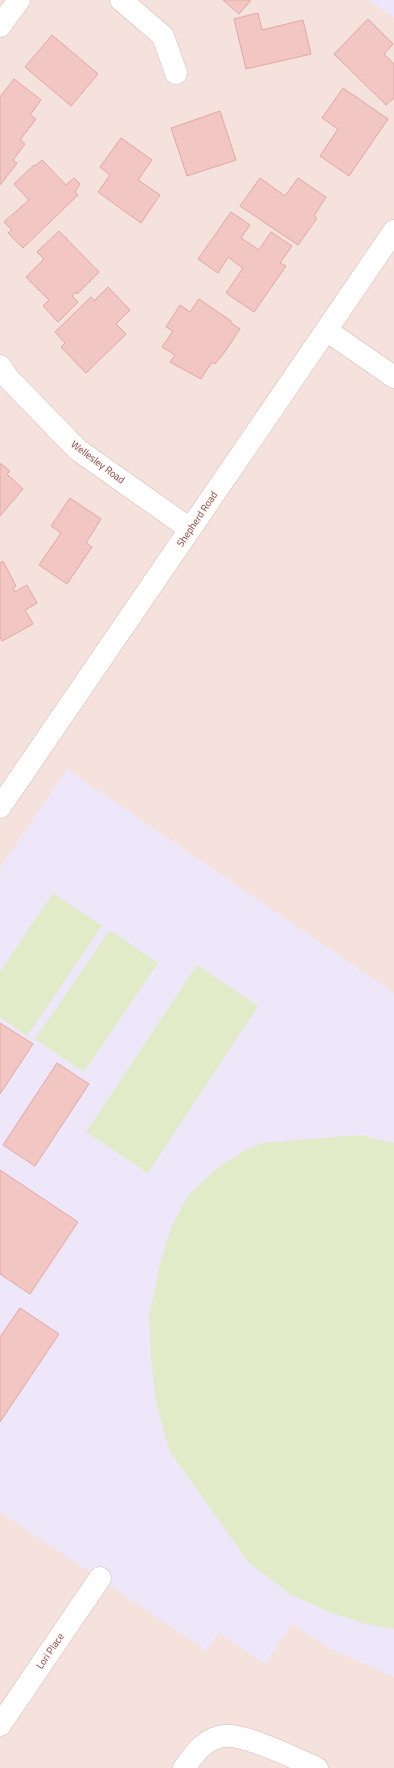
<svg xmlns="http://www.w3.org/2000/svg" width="394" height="1768" font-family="'Titillium Web',sans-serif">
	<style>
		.residential { fill: #f6e2dc }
		.education { fill: #ede7f9 }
		.park { fill: #e2ebc8 }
		.building { fill: #f2c6c2; stroke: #e5a6a3 }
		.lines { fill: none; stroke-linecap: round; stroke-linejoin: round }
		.minor-casing { stroke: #d4b9b5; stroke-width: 23 }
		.minor { stroke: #fff; stroke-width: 22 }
		.labels { text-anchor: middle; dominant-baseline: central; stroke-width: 3; stroke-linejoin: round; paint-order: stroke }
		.street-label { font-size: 10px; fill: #784e4d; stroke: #fff5f2 }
	</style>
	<rect width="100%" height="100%" fill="#fdf0eb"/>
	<path class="residential" d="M0 0H394V1768H0Z"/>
	<path class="education" d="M368 0H394V18Z
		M67 769 394 993V1677L331 1649 292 1624 265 1664 219 1633 207 1651 0 1512V868Z"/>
	<path class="park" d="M53 893 102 926 27 1036 0 1017V972Z
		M110 930 158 963 84 1072 35 1039Z
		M197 965 258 1006 148 1173 86 1132Z
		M360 1135 394 1143V1629L370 1625 332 1613 292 1595 249 1563 169 1450 156 1402 151 1359 149 1316 161 1261 171 1228 188 1196 215 1170 242 1152 260 1143Z"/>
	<path class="building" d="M223 0H251L239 14Z
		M258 13 262 30 303 20 311 54 246 69 234 19Z
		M368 19 393 44 384 54 394 64V98L386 105 334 54Z
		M52 35 98 74 71 106 25 67Z
		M14 79 41 100 30 115 36 119 20 140 25 144 13 160 17 163 0 185V97Z
		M343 88 388 119 349 176 320 156 338 129 322 118Z
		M220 111 236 160 187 176 171 128Z
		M121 138 152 160 138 180 160 195 141 223 98 192 110 175 100 167Z
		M42 160 66 185 74 178 80 184 75 192 78 195 23 248 8 233 12 230 4 222 29 200 14 184 34 165 35 166Z
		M260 178 285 196 298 178 326 197 314 216 317 218 298 245 240 206Z
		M231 212 250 225 241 238 259 250 271 232 292 246 280 263 286 266 254 312 226 293 243 268 228 257 218 273 198 259Z
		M59 231 99 272 77 294 75 292 72 296 78 302 58 322 43 306 49 300 26 277 44 259 37 252Z
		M108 287 130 310 116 324 126 334 86 373 61 347 65 343 55 332 91 297 94 301Z
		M199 299 231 321V323L240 329 224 353 215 364 212 362 201 379 170 362 175 355 162 347 173 331 166 327 180 305 190 312Z
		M0 463 10 471 7 474 23 489 0 516Z
		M70 498 101 519 86 543 92 547 67 584 39 565 61 533 51 526Z
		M3 561 16 586 13 588 15 592 27 585 37 603 25 610 33 624 2 641 0 637V563Z
		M0 1023 33 1044 0 1094Z
		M57 1063 89 1084 35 1166 3 1145Z
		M0 1170 78 1222 30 1294 0 1274Z
		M20 1308 59 1334 0 1422V1337Z"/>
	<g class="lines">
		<g class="minor-casing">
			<path id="minor" d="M121 0 163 36 176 73
				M0 26 19 0
				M326 330 394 377
				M0 366 9 379 78 450 190 529
				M0 807 394 231
				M0 1725 100 1578
				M184 1768C194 1754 205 1738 224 1736 244 1733 296 1759 317 1768"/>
		</g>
		<use href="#minor" class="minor"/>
	</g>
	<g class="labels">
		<g class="street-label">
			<text transform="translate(98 462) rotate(37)">Wellesley Road</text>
			<text transform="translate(197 519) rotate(-56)">Shepherd Road</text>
			<text transform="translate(50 1651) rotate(-56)">Lori Place</text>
		</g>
	</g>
</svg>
